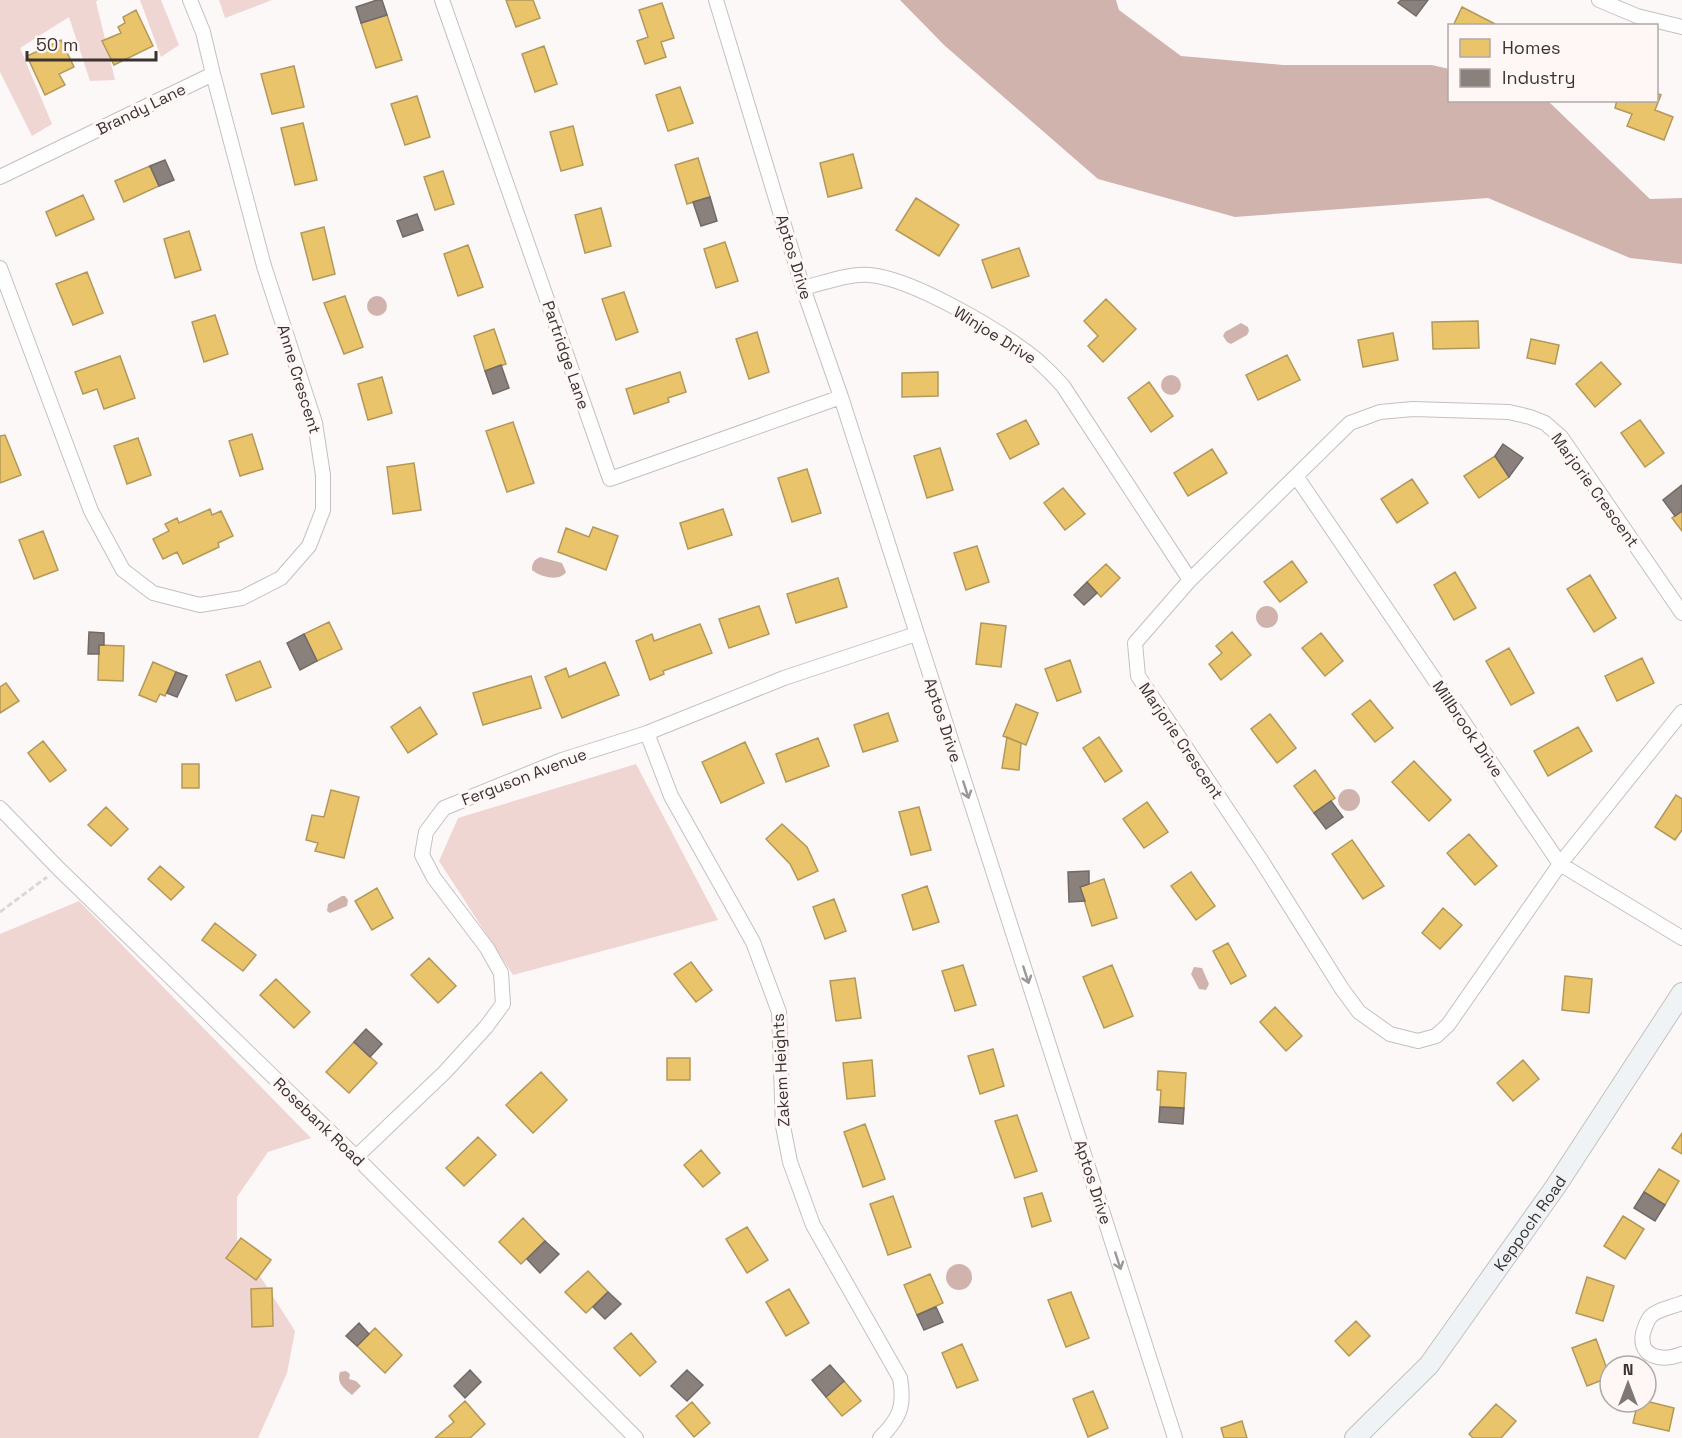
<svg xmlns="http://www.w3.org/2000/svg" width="1682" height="1438" font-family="'Space Grotesk',sans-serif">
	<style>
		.green { fill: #efd6d2 }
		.water { fill: #d1b3ae }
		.homes { fill: #e9c46a; stroke: #b49859; stroke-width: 1.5 }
		.industry { fill: #8a817c; stroke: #726a66; stroke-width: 1.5 }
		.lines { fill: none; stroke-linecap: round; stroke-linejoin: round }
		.street-casing { stroke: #c4c0bf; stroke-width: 16 }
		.secondary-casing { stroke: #c4c0bf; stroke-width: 22 }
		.path { stroke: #dad7d6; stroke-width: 3; stroke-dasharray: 6 3; stroke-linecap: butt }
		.street { stroke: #fffefe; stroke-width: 14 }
		.secondary { stroke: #f0f3f5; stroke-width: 20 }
		.oneway { stroke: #9c9898 }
		.labels { text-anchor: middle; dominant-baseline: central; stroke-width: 6; stroke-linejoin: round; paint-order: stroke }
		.street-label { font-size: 16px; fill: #393332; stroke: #fef7f6 }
	</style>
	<rect width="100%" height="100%" fill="#fcf8f8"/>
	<path class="green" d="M0 0H98L96 2 115 80 90 81 69 17 20 48 52 124 32 136 0 72Z
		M140 0H161L179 45 161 57Z
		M219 0H272L225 18Z
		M636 764 718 920 513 975 439 861 458 818Z
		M79 901 311 1138 268 1152 237 1197V1240L295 1331 287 1373 258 1438H0V934Z"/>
	<path class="water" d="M900 0H1116L1119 10 1181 56 1283 65H1432L1449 69 1450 100 1548 101 1650 199 1682 198V264L1630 258 1488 198 1235 217 1098 179 944 45Z
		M367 306a10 10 0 1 1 20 0a10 10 0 1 1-20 0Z
		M1241 323 1248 327 1249 331 1247 335 1231 344 1227 342 1223 336 1225 332Z
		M1161 385a10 10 0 1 1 20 0a10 10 0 1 1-20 0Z
		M540 557 562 563 566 572C560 582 540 577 532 570 532 563 534 560 540 557Z
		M1256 617a11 11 0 1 1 22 0a11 11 0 1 1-22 0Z
		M1338 800a11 11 0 1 1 22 0a11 11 0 1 1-22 0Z
		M342 896H345L348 900 347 906 330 913 327 911 328 904Z
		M1194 967 1202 968 1209 984 1206 990 1199 989 1191 974Z
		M946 1277a13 13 0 1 1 26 0a13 13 0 1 1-26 0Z
		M346 1371 350 1374 349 1379 356 1381 361 1386 352 1395C344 1388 336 1383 340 1372Z"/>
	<path class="homes" d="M506 0H533L540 18 516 27Z
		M662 3 674 38 661 42 666 57 645 64 637 41 648 37 639 10Z
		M1462 7 1499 26H1453Z
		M136 10 153 46 114 65 102 41 121 33 118 27 125 23 123 17Z
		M387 15 402 60 376 68 361 23Z
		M61 40 74 67 59 74 65 85 45 95 27 56Z
		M544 46 557 84 535 92 522 54Z
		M294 66 304 107 272 114 261 74Z
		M680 87 693 123 668 131 656 95Z
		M1656 93 1661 95 1655 110 1673 117 1664 140 1627 126 1632 114 1615 108 1617 100H1656Z
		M417 96 430 137 405 145 391 104Z
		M303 123 317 180 295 185 281 128Z
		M573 126 583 165 561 171 550 132Z
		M853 154 862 188 828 197 820 163Z
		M698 158 710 197 687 204 675 165Z
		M150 166 159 186 124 202 115 181Z
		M443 171 454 204 435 210 424 177Z
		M83 195 94 219 56 236 46 212Z
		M916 198 959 225 939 256 896 230Z
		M601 208 611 246 585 253 575 215Z
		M324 227 335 274 313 280 301 233Z
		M189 231 201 270 175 278 164 239Z
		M725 242 738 281 716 288 704 249Z
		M468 245 483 287 458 296 444 254Z
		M1019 248 1029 276 992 288 982 260Z
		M87 272 103 313 73 325 56 284Z
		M624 292 638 332 616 340 602 299Z
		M345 296 363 347 344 354 324 303Z
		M1106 299 1136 329 1103 362 1088 346 1098 336 1084 321Z
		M215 315 228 354 204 362 192 322Z
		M1478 321 1479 348 1433 349 1432 322Z
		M494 329 506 364 485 371 474 336Z
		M757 332 769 372 749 379 736 339Z
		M1393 333 1398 360 1363 367 1358 340Z
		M1531 339 1559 345 1555 364 1527 358Z
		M1287 355 1300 380 1258 400 1246 375Z
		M120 356 135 398 104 409 97 389 83 394 75 372Z
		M1601 362 1621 384 1595 407 1576 384Z
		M680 372 686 392 668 398 669 402 634 414 626 389Z
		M938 372V396L902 397V373Z
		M382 377 392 413 368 420 358 384Z
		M1149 382 1173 416 1151 432 1128 398Z
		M1026 420 1039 444 1010 459 997 434Z
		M1640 420 1664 453 1645 467 1621 433Z
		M513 422 534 483 507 492 486 431Z
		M252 434 263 469 240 476 229 441Z
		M5 435 21 475 0 483V436Z
		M138 438 151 475 127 484 114 446Z
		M940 448 953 490 927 498 914 456Z
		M1212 449 1227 473 1188 496 1174 473Z
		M1495 456 1509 477 1479 498 1464 476Z
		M414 463 421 510 393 514 387 467Z
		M807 469 821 513 792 522 778 478Z
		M1412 479 1428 503 1397 523 1381 499Z
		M1063 488 1085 514 1065 530 1044 503Z
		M210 509 212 515 221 511 233 536 218 543 219 547 183 564 177 552 163 559 153 539 169 531 165 524 177 518 179 523Z
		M723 509 732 535 688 549 680 523Z
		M1682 511V531L1672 518Z
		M593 527 618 536 606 570 558 552 566 528 589 537Z
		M43 531 58 570 34 579 19 540Z
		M977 546 989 582 966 590 954 553Z
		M1292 561 1307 582 1280 602 1264 582Z
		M1106 564 1120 578 1101 597 1087 582Z
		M1455 572 1476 608 1454 620 1434 585Z
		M1590 575 1616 618 1594 632 1567 589Z
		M838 578 847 607 796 623 787 594Z
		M759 606 769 634 729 648 719 619Z
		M329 622 342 649 317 661 304 634Z
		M981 623 1006 626 1001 667 976 664Z
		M700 624 712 653 663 671 664 674 650 680 636 641 652 634 654 641Z
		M1232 632 1251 655 1221 680 1209 664 1222 653 1216 646Z
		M1321 633 1343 661 1325 676 1302 648Z
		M99 645 124 646 123 681 98 680Z
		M1509 648 1534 693 1511 705 1486 661Z
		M1642 658 1654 683 1617 701 1605 676Z
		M1070 660 1081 692 1057 701 1045 669Z
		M260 661 271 687 236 701 226 675Z
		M153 662 176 672 165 696 160 694 156 702 139 695Z
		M605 662 619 695 562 718 545 677 566 668 569 677Z
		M531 676 541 708 483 725 473 693Z
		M6 683 19 701 0 713V687Z
		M1370 700 1393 728 1375 742 1352 714Z
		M1016 704 1038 713 1026 745 1003 736Z
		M420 707 437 734 408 753 391 727Z
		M888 713 898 741 863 752 854 725Z
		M1270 714 1296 748 1277 763 1251 729Z
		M1578 727 1592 751 1548 776 1534 751Z
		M1007 737 1021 743 1019 770 1002 768Z
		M1099 737 1122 771 1105 782 1083 748Z
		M818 738 829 766 786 782 776 754Z
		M43 741 66 770 50 782 28 753Z
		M745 742 764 783 721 803 702 762Z
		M1414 761 1451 800 1429 821 1392 782Z
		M182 764H199V788H182Z
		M1315 770 1335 798 1314 813 1294 786Z
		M331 790 359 797 344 858 315 851 318 843 306 840 312 815 324 817Z
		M1676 795 1682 799V830L1675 840 1655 827Z
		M1147 802 1168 832 1144 848 1123 819Z
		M106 807 128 829 111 846 88 825Z
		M919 807 931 850 911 855 899 812Z
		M782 824 807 847 818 871 798 880 790 864 766 839Z
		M1469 834 1497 866 1475 885 1447 853Z
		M1352 840 1384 886 1363 899 1332 854Z
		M160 866 184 887 171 900 148 879Z
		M1191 872 1215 906 1196 920 1171 886Z
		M1104 879 1117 918 1092 926 1080 887Z
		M927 886 939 922 913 930 902 895Z
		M377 888 393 918 372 930 355 901Z
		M834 899 846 931 825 939 813 907Z
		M1443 908 1462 925 1440 949 1422 933Z
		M215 923 256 955 243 971 202 940Z
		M1228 943 1246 976 1231 984 1213 951Z
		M429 958 456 986 438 1003 411 975Z
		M691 962 712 990 696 1002 674 974Z
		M963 965 976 1005 955 1011 942 971Z
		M1112 965 1133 1016 1104 1028 1083 977Z
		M1565 976 1592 979 1589 1013 1562 1010Z
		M855 978 861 1018 836 1021 830 981Z
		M276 979 310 1012 294 1028 260 995Z
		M1275 1007 1302 1036 1286 1051 1260 1022Z
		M354 1042 377 1063 349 1093 326 1072Z
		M993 1049 1004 1086 980 1094 968 1056Z
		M667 1058H690V1080H667Z
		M872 1060 875 1096 847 1099 843 1063Z
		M1523 1060 1539 1079 1513 1101 1497 1083Z
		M1158 1071 1186 1073 1184 1108 1160 1107 1161 1090H1157Z
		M541 1072 567 1100 533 1133 506 1105Z
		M1017 1115 1037 1171 1015 1178 995 1121Z
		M865 1124 885 1179 863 1187 844 1132Z
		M1682 1133V1154L1672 1148Z
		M478 1137 496 1155 464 1186 446 1168Z
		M701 1150 720 1173 703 1187 684 1165Z
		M1659 1169 1679 1181 1665 1205 1644 1192Z
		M1042 1193 1051 1221 1032 1227 1024 1198Z
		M893 1196 911 1247 888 1255 870 1204Z
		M1623 1216 1644 1229 1625 1259 1604 1246Z
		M523 1218 545 1241 521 1264 499 1242Z
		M747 1227 768 1260 747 1273 726 1239Z
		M241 1238 271 1260 256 1280 226 1258Z
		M588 1271 608 1292 586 1313 565 1292Z
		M930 1274 943 1303 917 1315 904 1285Z
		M1587 1277 1614 1286 1603 1321 1576 1313Z
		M272 1288 273 1326 252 1327 251 1289Z
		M789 1289 809 1323 786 1336 766 1302Z
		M1071 1292 1089 1338 1066 1347 1048 1300Z
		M1356 1321 1370 1336 1349 1356 1335 1341Z
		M375 1328 402 1355 385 1373 357 1346Z
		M631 1333 656 1362 640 1376 614 1348Z
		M1596 1339 1610 1377 1587 1386 1572 1348Z
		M962 1344 978 1380 957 1388 942 1353Z
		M844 1381 861 1401 842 1416 826 1397Z
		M1093 1391 1108 1428 1088 1437 1073 1399Z
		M465 1401 485 1424 470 1438H435L454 1422 449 1416Z
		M1646 1401 1674 1408 1669 1431 1633 1423 1638 1402Z
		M692 1402 710 1423 694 1437 676 1416Z
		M1496 1404 1516 1421 1501 1438H1473L1469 1434Z
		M1242 1421 1247 1438H1224L1221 1428Z"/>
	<path class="industry" d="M377 0H382L387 15 361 23 356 7Z
		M1401 0H1428L1416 16 1398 3Z
		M165 160 174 180 159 186 150 166Z
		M710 197 717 221 701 226 693 202Z
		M417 214 423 230 403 237 397 221Z
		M501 365 509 388 493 394 485 371Z
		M1503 444 1523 458 1509 477 1495 456Z
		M1682 485V511L1675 516 1663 500Z
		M1087 582 1097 593 1084 605 1074 595Z
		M89 632 104 633V645H99V654H88Z
		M304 634 317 661 300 670 287 643Z
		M176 672 187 676 177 697 167 693Z
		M1331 801 1343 817 1326 829 1314 813Z
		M1089 871V884L1080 887 1085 901 1069 902 1068 872Z
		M366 1029 382 1044 370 1057 354 1042Z
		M1160 1107 1184 1108 1183 1124 1159 1122Z
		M1644 1192 1665 1205 1655 1221 1634 1208Z
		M545 1241 559 1254 540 1273 527 1259Z
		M608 1292 621 1304 605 1319 593 1307Z
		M936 1307 943 1322 924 1330 917 1315Z
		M359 1323 369 1334 357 1346 346 1336Z
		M830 1365 844 1381 826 1397 812 1380Z
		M470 1370 481 1382 465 1398 454 1386Z
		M687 1370 703 1385 687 1401 671 1386Z"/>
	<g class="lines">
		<g class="street-casing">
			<path id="street" d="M442 0 610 479 841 397
				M716 0 803 288 841 397 1175 1438
				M1599 0 1637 16 1682 27
				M0 177 213 74 203 32 190 0
				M0 268 91 511 123 570 153 593 200 605 242 598 281 578 309 546 323 510V475L315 423 264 266 213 74
				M803 288C824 283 849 273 870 275 914 279 1003 332 1037 360 1046 368 1055 377 1063 386L1190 580
				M1296 476 1560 864 1682 938
				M1682 613 1561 437 1545 423 1530 417 1509 412 1413 409 1380 412 1350 423 1190 580 1135 643 1138 676 1261 860 1342 989 1359 1012 1390 1034 1418 1041 1436 1036 1448 1025 1560 864 1682 712
				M647 733 671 796 753 942 779 1012 783 1126 790 1162 813 1225 900 1378C905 1406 900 1418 880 1438
				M0 808 58 868 356 1157 636 1438
				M356 1157 445 1072 486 1027 503 1004 501 973 487 948 434 878 422 855 426 832 444 808 562 760 647 733 784 678 916 634
				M1682 1303C1673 1307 1658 1309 1651 1316 1647 1320 1645 1327 1643 1333 1638 1359 1664 1361 1682 1354"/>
		</g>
		<g class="secondary-casing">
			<g id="secondary">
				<path id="s1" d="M1355 1438 1429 1365 1556 1186 1682 993"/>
			</g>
		</g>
		<path class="path" d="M0 912 47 877"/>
		<use href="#street" class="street"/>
		<use href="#secondary" class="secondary"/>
	</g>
	<defs><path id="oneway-shaft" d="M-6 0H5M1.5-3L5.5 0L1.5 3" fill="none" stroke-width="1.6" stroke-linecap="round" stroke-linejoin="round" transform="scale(1.5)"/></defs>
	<g class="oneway">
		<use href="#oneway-shaft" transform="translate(966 790) rotate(72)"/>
		<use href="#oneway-shaft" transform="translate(1026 975) rotate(72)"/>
		<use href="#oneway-shaft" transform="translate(1118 1261) rotate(72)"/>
	</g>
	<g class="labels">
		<g class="street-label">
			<text transform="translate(141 109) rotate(-26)">Brandy Lane</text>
			<text transform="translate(794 257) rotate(73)">Aptos Drive</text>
			<text transform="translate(995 335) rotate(32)">Winjoe Drive</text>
			<text transform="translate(566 355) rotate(71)">Partridge Lane</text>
			<text transform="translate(299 379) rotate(73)">Anne Crescent</text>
			<text transform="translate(1595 490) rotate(54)">Marjorie Crescent</text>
			<text transform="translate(943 720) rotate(72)">Aptos Drive</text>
			<text transform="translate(1468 729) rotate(56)">Millbrook Drive</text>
			<text transform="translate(1181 741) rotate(56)">Marjorie Crescent</text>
			<text transform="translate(524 777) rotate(-21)">Ferguson Avenue</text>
			<text transform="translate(781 1070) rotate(-93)">Zakem Heights</text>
			<text transform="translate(319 1122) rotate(44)">Rosebank Road</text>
			<text transform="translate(1093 1182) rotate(72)">Aptos Drive</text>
			<text stroke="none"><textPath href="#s1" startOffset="278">Keppoch Road</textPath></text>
		</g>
	</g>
	<rect x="1448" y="24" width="210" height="78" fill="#fef7f6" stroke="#afa9a8" stroke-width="1.5"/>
	<rect x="1460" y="39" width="30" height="18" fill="#e9c46a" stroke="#afa9a8" stroke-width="1.5"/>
	<text x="1502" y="54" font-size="18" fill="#393332">Homes</text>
	<rect x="1460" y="69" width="30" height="18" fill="#8a817c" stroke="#afa9a8" stroke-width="1.5"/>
	<text x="1502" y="84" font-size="18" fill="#393332">Industry</text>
	<g transform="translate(1628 1384)"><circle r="28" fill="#fef7f6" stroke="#afa9a8" stroke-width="1.5"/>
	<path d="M0-4.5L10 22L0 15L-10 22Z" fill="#7d7877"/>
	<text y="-9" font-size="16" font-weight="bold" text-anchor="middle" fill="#393332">N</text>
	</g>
	<path d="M27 51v9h129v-9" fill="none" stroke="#393332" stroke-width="3"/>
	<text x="36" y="51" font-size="18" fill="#393332" stroke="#fef7f6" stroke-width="4.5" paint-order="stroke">50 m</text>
</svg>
